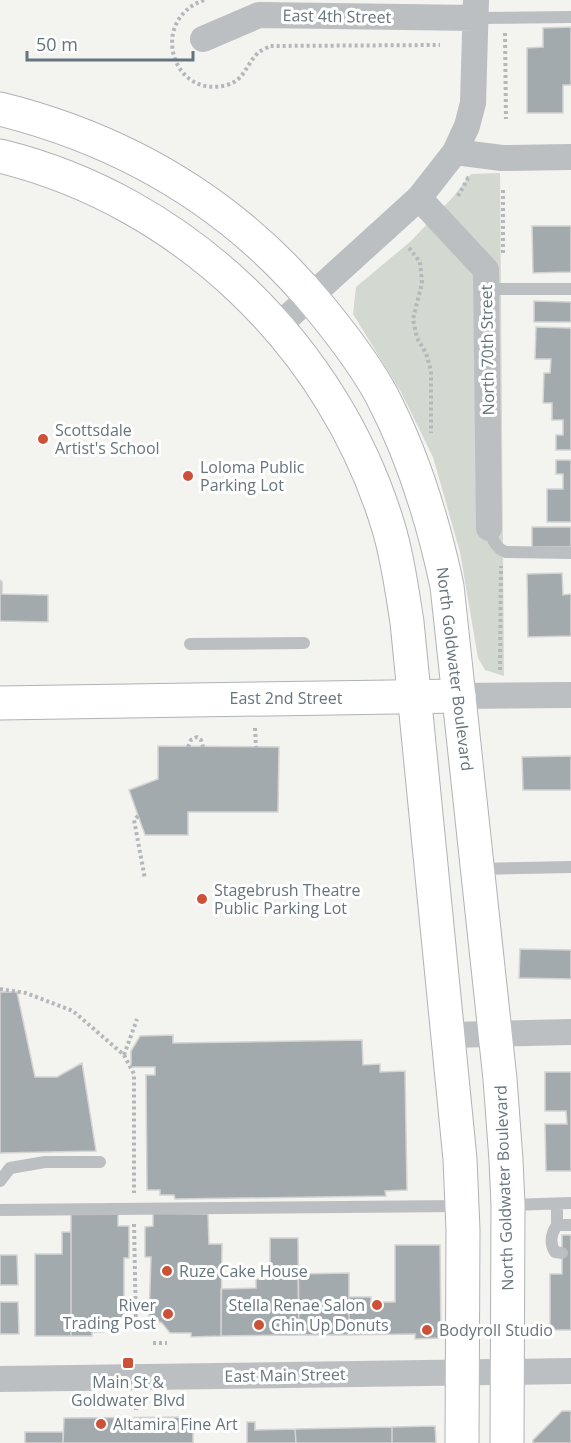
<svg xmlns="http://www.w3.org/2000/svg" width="571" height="1443" font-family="'Open Sans',sans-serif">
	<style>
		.green { fill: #d3d8d0 }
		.building { fill: #a3aaae; stroke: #d5d4d3; stroke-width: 1.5 }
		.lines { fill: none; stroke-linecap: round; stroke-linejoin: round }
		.secondary-casing { stroke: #aeb3b6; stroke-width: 35 }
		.primary-casing { stroke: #afb3b6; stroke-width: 35 }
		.path { stroke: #b5b8ba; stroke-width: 4; stroke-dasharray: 3 3; stroke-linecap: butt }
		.lane { stroke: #bbbfc1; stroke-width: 12 }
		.street { stroke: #bbbfc1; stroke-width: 26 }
		.secondary { stroke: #fff; stroke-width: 33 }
		.primary { stroke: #fff; stroke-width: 33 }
		.poi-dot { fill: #cc5137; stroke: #fff; stroke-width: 2 }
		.labels { text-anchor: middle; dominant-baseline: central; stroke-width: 6; stroke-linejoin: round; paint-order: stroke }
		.street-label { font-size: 16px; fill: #66747d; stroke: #fff }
		.poi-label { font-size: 16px; fill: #66747d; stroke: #fff; text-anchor: start }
	</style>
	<rect width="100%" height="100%" fill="#f3f3f0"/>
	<path class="green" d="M500 173 504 676 485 670 478 658 460 552 433 457 401 392 353 314 356 287 411 241 453 197 471 174Z"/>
	<path class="building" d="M571 27V85H563V113H527V48L543 47V28Z
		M532 226H571V272L533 273Z
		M534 301 571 302V322H534Z
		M536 327 571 328V450H556V435H563V420H552V403H543L544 373H550L551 359H535Z
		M556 460H571V522H547V489H563V474H556Z
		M532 527H571V547H532Z
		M562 573 563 595 571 594V636L528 637 527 574Z
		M0 580 2 582V594L48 595V622L0 621Z
		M158 746 279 747 278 812H188V835H145L129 790 158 779Z
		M571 756V790H523L522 757Z
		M520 949 571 950V979L519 978Z
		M0 992H17L35 1077H57L82 1063 96 1151 0 1153Z
		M173 1035V1043L362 1040 363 1065 380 1064V1072L405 1071 407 1190 385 1191 386 1196 175 1199 174 1195H160V1190H147L146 1075H155V1067H131V1051L140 1036Z
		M545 1072H571V1171H546L545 1124H567L566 1111H545Z
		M153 1213 208 1214 209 1244H222L221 1336 191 1337V1333H170L162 1323 149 1317 151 1257H145V1227L153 1226Z
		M71 1214H118V1226H129V1258H124V1316L109 1324 104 1332H92V1336H71Z
		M62 1232H71V1336H35V1254H62Z
		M562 1235H571V1330H550V1274H562Z
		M270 1238H298L299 1335 221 1336V1289L256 1288V1279H270Z
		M395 1245H440L441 1338 415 1339V1334L349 1335V1297H371V1302H395Z
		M0 1255H17L18 1285H0Z
		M349 1273V1335H299L298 1274Z
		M0 1302H18L19 1334H0Z
		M562 1411H571V1443H533V1440Z
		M193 1417V1443H63L64 1418Z
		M247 1422H255V1430L295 1429 296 1443H247Z
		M435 1426 436 1443H392V1427Z
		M392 1427V1443H296L295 1429Z
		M25 1432H63V1443H25Z"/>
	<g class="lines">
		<g class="secondary-casing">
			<path id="secondary" d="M0 703 459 696"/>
		</g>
		<g class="primary-casing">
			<path id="primary" d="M0 109C128 141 237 206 321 309 343 336 364 363 381 394 413 455 433 520 447 586L500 1079 506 1160 508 1205 507 1443
				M0 156C184 201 335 347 389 529 398 559 402 591 407 622L460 1159 463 1230 462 1443"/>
		</g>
		<path class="path" d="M204 0C148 20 172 100 227 85 245 80 246 64 258 53 261 50 267 48 270 46L440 45
			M505 33 506 119
			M503 190V255
			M458 196 468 178H471
			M409 248 420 262 422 283 413 319 417 338 426 353 431 371V433
			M500 670 501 566
			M255 728 256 747
			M188 747 191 740 197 737 201 740 203 747
			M138 816 134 820 145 879
			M0 989 26 993 73 1011 124 1055 134 1074V1193
			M124 1055 137 1019
			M134 1224 136 1326
			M153 1343H167
			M136 1410 137 1399"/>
		<path class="lane" d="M475 18 571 17
			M486 289H571
			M489 528C492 538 495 548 506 552L571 553
			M190 644 304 643
			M479 869 571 867
			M0 1181 10 1168 45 1162H100
			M557 1204V1225H571
			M509 1205 571 1203
			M0 1210 461 1206
			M557 1225C551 1234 549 1242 555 1252L562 1253"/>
		<path class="street" d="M203 39 259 15 475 18
			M455 152 502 158 571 157
			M419 198 486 270 489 528
			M278 326 419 198 455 152 467 126 473 103 476 0
			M459 696 571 695
			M449 1035 571 1032
			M0 1379 571 1371"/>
		<use href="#secondary" class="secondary"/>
		<use href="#primary" class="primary"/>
	</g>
	<g class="poi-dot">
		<circle cx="43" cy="439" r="6"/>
		<circle cx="188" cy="476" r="6"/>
		<circle cx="202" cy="899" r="6"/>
		<circle cx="167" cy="1271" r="6"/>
		<circle cx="377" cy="1305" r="6"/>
		<circle cx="168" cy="1314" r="6"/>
		<circle cx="259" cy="1325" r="6"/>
		<circle cx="427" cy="1330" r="6"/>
		<rect x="122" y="1357" width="12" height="12" rx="3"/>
		<circle cx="101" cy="1424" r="6"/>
	</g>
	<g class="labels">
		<g class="street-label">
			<text transform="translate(337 16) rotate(1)">East 4th Street</text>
			<text transform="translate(487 350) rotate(-91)">North 70th Street</text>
			<text transform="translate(455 669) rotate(83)">North Goldwater Boulevard</text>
			<text x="286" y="698">East 2nd Street</text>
			<text transform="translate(504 1188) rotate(-92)">North Goldwater Boulevard</text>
			<text transform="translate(285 1375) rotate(-1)">East Main Street</text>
		</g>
		<g class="poi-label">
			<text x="55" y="430">Scottsdale<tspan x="55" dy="18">Artist's School</tspan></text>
			<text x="200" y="467">Loloma Public<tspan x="200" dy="18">Parking Lot</tspan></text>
			<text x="214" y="890">Stagebrush Theatre<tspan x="214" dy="18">Public Parking Lot</tspan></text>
			<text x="179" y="1271">Ruze Cake House</text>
			<text x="156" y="1305" text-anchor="end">River<tspan x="156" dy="18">Trading Post</tspan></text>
			<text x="365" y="1305" text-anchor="end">Stella Renae Salon</text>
			<text x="271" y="1325">Chin Up Donuts</text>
			<text x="439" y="1330">Bodyroll Studio</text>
			<text x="128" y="1382" text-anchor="middle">Main St &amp;<tspan x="128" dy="18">Goldwater Blvd</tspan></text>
			<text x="113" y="1424">Altamira Fine Art</text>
		</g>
	</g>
	<path d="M27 51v9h166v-9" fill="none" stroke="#66747d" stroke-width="3"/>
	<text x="36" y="51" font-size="18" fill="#66747d" stroke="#ffffff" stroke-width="4.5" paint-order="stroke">50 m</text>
</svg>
